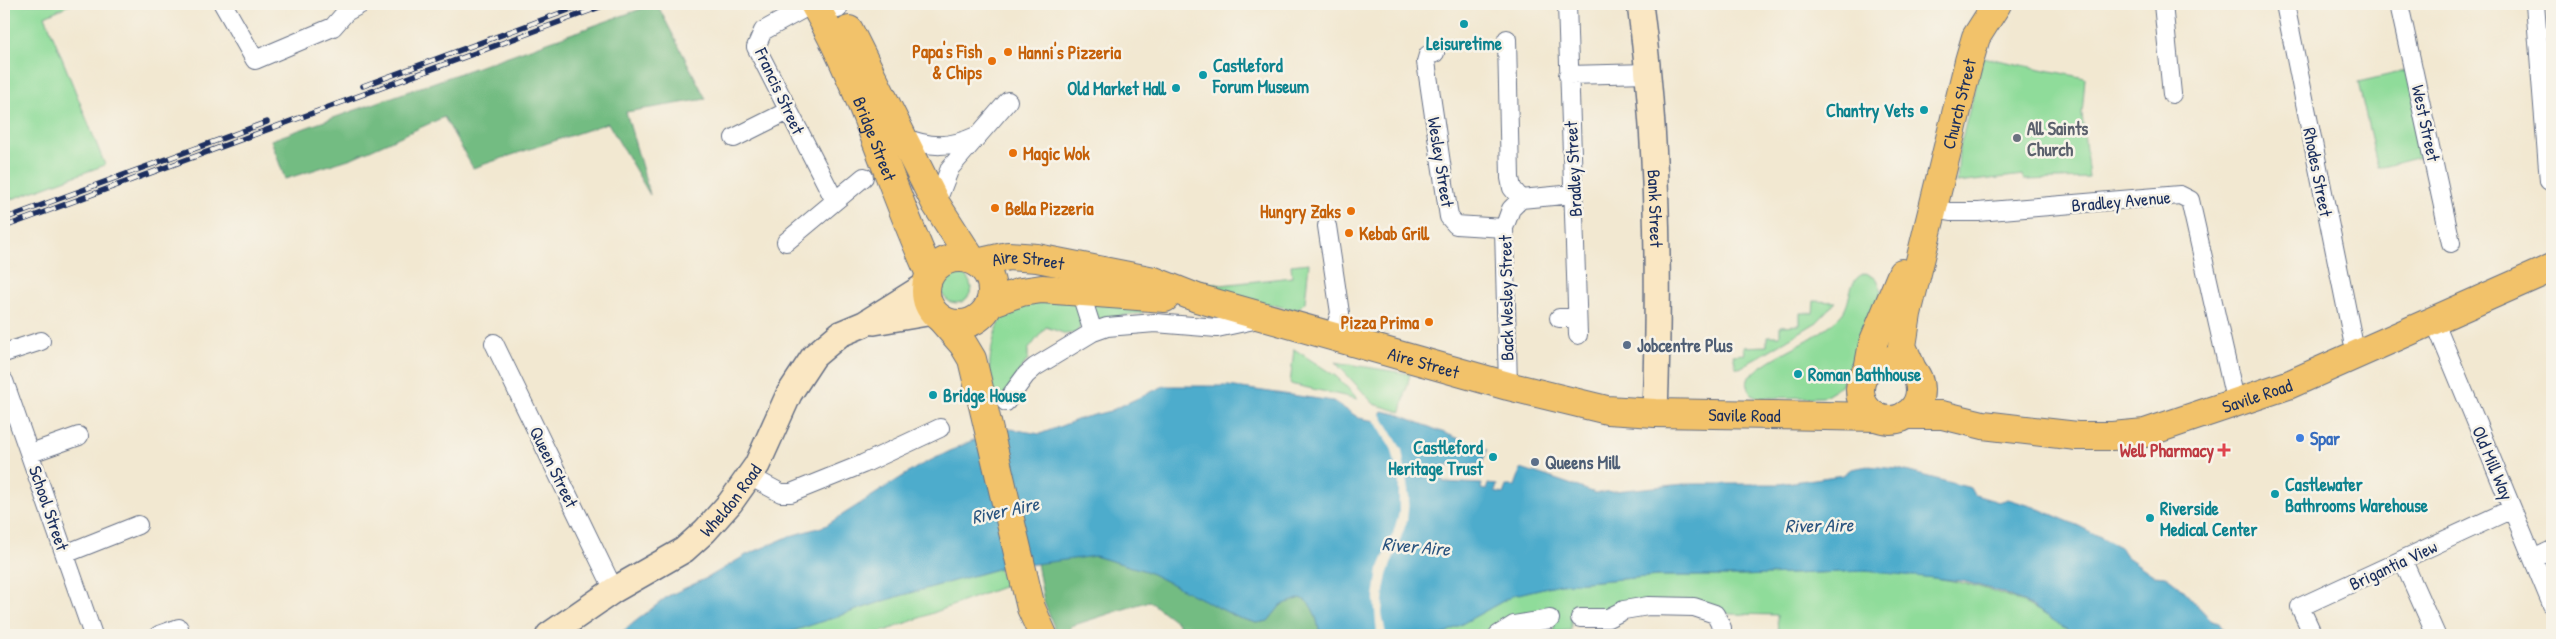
<svg xmlns="http://www.w3.org/2000/svg" width="2556" height="639" font-family="'Patrick Hand',sans-serif">
	<style>
		.green { fill: #8fdc9a; stroke: #55867c }
		.forest { fill: #73bc82; stroke: #477670 }
		.water { fill: #4daccc; stroke: #346e95 }
		.pier { fill: #f2e8d1 }
		.lines { fill: none; stroke-linecap: round; stroke-linejoin: round }
		.street-casing { stroke: #667086; stroke-width: 20 }
		.secondary-casing { stroke: #667086; stroke-width: 28 }
		.primary-casing { stroke: #667086; stroke-width: 30 }
		.street { stroke: #fff; stroke-width: 18 }
		.secondary { stroke: #fae7c3; stroke-width: 25 }
		.primary { stroke: #f2c26a; stroke-width: 28 }
		.rail-casing { stroke: #1b2f5e; stroke-width: 5.5 }
		.rail { stroke: #f7f3e8; stroke-width: 4; stroke-dasharray: 11; stroke-linecap: butt }
		.culture-dot { fill: #0f9aa8; stroke: #f7f3e8; stroke-width: 2 }
		.food-dot { fill: #e8710a; stroke: #f7f3e8; stroke-width: 2 }
		.worship-dot { fill: #6b7280; stroke: #f7f3e8; stroke-width: 2 }
		.service-dot { fill: #5c6f8a; stroke: #f7f3e8; stroke-width: 2 }
		.shop-dot { fill: #3f7fe0; stroke: #f7f3e8; stroke-width: 2 }
		.health-dot { fill: #e0444e; stroke: #f7f3e8; stroke-width: 2 }
		.labels { text-anchor: middle; dominant-baseline: central; stroke-width: 5; stroke-linejoin: round; paint-order: stroke }
		.culture-label { font-size: 18px; font-weight: bold; fill: #0d838f; stroke: #f7f3e8; text-anchor: start }
		.food-label { font-size: 18px; font-weight: bold; fill: #c56008; stroke: #f7f3e8; text-anchor: start }
		.street-label { font-size: 18px; fill: #1b2f5e; stroke: #f7f3e8 }
		.worship-label { font-size: 18px; font-weight: bold; fill: #5b616d; stroke: #f7f3e8; text-anchor: start }
		.service-label { font-size: 18px; font-weight: bold; fill: #4e5e75; stroke: #f7f3e8; text-anchor: start }
		.shop-label { font-size: 18px; font-weight: bold; fill: #366cbe; stroke: #f7f3e8; text-anchor: start }
		.health-label { font-size: 18px; font-weight: bold; fill: #be3a42; stroke: #f7f3e8; text-anchor: end }
		.water-label { font-size: 19px; font-style: italic; fill: #2a547f; stroke: #f7f3e8 }
	</style>
	<rect width="100%" height="100%" fill="#f7f3e8"/>
	<filter id="ink" filterUnits="userSpaceOnUse"><feTurbulence type="fractalNoise" baseFrequency=".02" numOctaves="2"/><feDisplacementMap in="SourceGraphic" scale="10" xChannelSelector="R" yChannelSelector="G"/><feConvolveMatrix kernelMatrix="1 2 1 2 8 2 1 2 1" color-interpolation-filters="sRGB"/></filter>
	<filter id="wash" filterUnits="userSpaceOnUse"><feTurbulence type="fractalNoise" baseFrequency=".0096" numOctaves="4" result="noise"/><feDisplacementMap in="SourceGraphic" scale="20" xChannelSelector="R" yChannelSelector="G"/><feGaussianBlur stdDeviation="1.12" result="paint"/><feColorMatrix in="noise" values="0 0 0 0 0 0 0 0 0 0 0 0 0 0 0 0 0 1.4 0 .05"/><feComposite in="paint" operator="in"/></filter>
	<g filter="url(#wash)">
		<rect width="100%" height="100%" fill="#f2e8d1"/>
		<path class="green" d="M4 4H71L45 16 105 165 4 202Z
			M1983 57 2085 78 2082 114 2089 178 2024 180 2023 175 1957 183 1959 150Z
			M2414 69 2432 154 2378 168 2358 82Z
			M1309 263 1305 302 1298 309H1290L1199 287 1194 279 1221 285 1292 277 1291 265Z
			M941 288a15 15 0 1 1 30 0a15 15 0 1 1-30 0Z
			M1866 273 1877 279 1882 291 1841 386 1823 397 1758 398 1751 395 1747 383 1749 377C1775 351 1817 342 1842 314 1853 300 1846 279 1866 273Z
			M1092 298 1142 308V313L1098 319 1094 312Z
			M1073 301C1081 313 1086 321 1076 333L1066 334 1046 327 1028 350V359L1003 396 992 400C986 368 990 328 1012 304Z
			M1814 301 1836 302 1817 322 1740 368 1736 367 1733 355 1745 354 1744 347 1767 346V336H1780V326L1800 325V313H1813Z
			M1294 349 1337 377 1358 399 1290 384Z
			M1335 362 1410 374 1401 412 1374 404Z
			M997 569 1013 583 874 635H781L896 597Z
			M1865 571C1945 577 2010 584 2075 635H1778L1777 615 1730 614 1687 603 1615 610H1571V630L1554 632 1553 612 1494 630 1489 635H1442L1514 595 1560 584 1659 576H1740Z"/>
		<path class="forest" d="M655 4H657L706 99 626 112 650 195 608 123 473 168 444 117 352 158 285 179 271 140Z
			M1095 556 1146 571 1239 618 1256 623 1268 621 1281 605 1301 598C1314 603 1318 622 1320 635H1185L1178 623 1149 601 1071 626 1067 635H1057L1044 602 1037 563Z"/>
		<path class="water" d="M1164 386H1228L1333 401 1359 418 1376 421 1382 411 1397 414 1487 450 1482 464 1444 465 1443 482 1482 484 1481 489 1486 490 1488 484 1497 485 1495 492 1503 494 1506 486H1515L1521 469 1533 473 1534 472 1596 493 1684 484H1779L1843 475 1851 469 1868 466 1898 469 1971 488 1975 495 1999 502 2008 499 2034 507 2079 526 2120 547 2126 556 2153 575 2166 576 2179 586 2212 621 2219 623 2227 635H2075L2032 606 2001 592 1963 581 1865 571 1740 576H1658L1560 584 1514 595 1442 635H1320C1318 622 1314 603 1301 598L1281 605 1268 621 1257 623 1239 618 1146 571 1095 556 997 569 896 597 781 635H618L668 596 709 577 746 555 790 536 825 526 919 466 971 441 1011 429 1040 434 1082 418 1110 411Z"/>
		<path class="pier" d="M1379 411 1402 450 1409 498 1407 521 1387 575 1384 590 1382 613 1386 635H1377L1374 598 1378 570 1393 534 1399 513V482L1392 450 1373 418H1375Z"/>
	</g>
	<g filter="url(#ink)">
		<g class="lines">
			<g class="street-casing">
				<path id="street" d="M223 4 255 60 333 27 346 12 361 4
					M812 4 763 31 756 47 835 201
					M832 4 838 9
					M1567 4 1578 335
					M2163 4 2172 94
					M2285 4 2353 341
					M2399 4 2451 243
					M2535 4 2549 181
					M1507 39 1510 178 1512 188 1521 199 1511 209 1504 228 1508 386
					M1435 53 1428 55 1426 62 1449 217 1456 225 1504 228
					M1568 75 1649 73
					M903 137C930 148 950 148 976 136
					M734 138 788 111
					M1521 199 1574 194
					M936 204 950 168 1008 101
					M1933 209 1950 212H1978L2180 195 2190 200 2236 404
					M1327 226 1340 313 1333 336
					M786 242 864 177
					M1080 291 1093 332
					M1559 318H1577
					M2434 320 2552 605
					M494 343 614 590
					M4 353 41 341
					M4 381 93 635
					M1006 402 1026 375 1035 367 1093 332 1107 327 1155 323 1217 328 1263 318
					M31 453 79 436
					M749 476 781 493H791L863 464 940 428
					M65 554 138 525
					M2533 559 2552 550
					M2403 561 2436 635
					M1580 618H1608L1624 610 1648 606 1694 607 1715 614 1722 628 1721 635
					M159 635 179 628
					M1498 635 1514 625 1550 619
					M2313 635 2300 607 2512 509"/>
			</g>
			<g class="secondary-casing">
				<g id="secondary">
					<path id="s1" d="M1640 4C1658 139 1660 277 1655 413"/>
					<path d="M874 322 933 312"/>
					<path id="s2" d="M549 635 614 590 684 550 705 531 730 503 757 465 789 394 814 356 840 334 864 324 926 285"/>
				</g>
			</g>
			<g class="primary-casing">
				<g id="primary">
					<path id="s3" d="M814 4C863 89 889 185 930 274"/>
					<path d="M849 30 936 204 972 260"/>
					<circle cx="959" cy="291" r="33"/>
					<path id="s4" d="M977 263 1008 256 1037 258 1154 281 1197 298 1508 386 1607 410 1655 413 1877 417"/>
					<path d="M990 303 1021 292 1042 289 1165 298"/>
					<path d="M942 320 963 344 972 359 1031 608 1043 635"/>
					<circle cx="1890" cy="390" r="30"/>
					<path id="s5" d="M1912 369 1902 346 1907 314 1969 61 1976 37 1997 4"/>
					<path d="M1868 370 1873 343 1902 273"/>
					<path id="s6" d="M1906 415H1942L1983 425 2077 436H2112L2145 433 2288 385 2552 268"/>
				</g>
			</g>
			<use href="#street" class="street"/>
			<use href="#secondary" class="secondary"/>
			<use href="#primary" class="primary"/>
			<g class="rail-casing">
				<path id="rail" d="M363 86 585 4
					M4 219 267 122
					M4 227 608 4"/>
			</g>
			<use href="#rail" class="rail"/>
		</g>
	</g>
	<g class="culture-dot">
		<circle cx="1464" cy="24" r="5"/>
		<circle cx="1203" cy="75" r="5"/>
		<circle cx="1176" cy="88" r="5"/>
		<circle cx="1924" cy="110" r="5"/>
		<circle cx="1798" cy="374" r="5"/>
		<circle cx="933" cy="395" r="5"/>
		<circle cx="1493" cy="457" r="5"/>
		<circle cx="2275" cy="494" r="5"/>
		<circle cx="2150" cy="518" r="5"/>
	</g>
	<g class="food-dot">
		<circle cx="1008" cy="52" r="5"/>
		<circle cx="992" cy="61" r="5"/>
		<circle cx="1013" cy="153" r="5"/>
		<circle cx="995" cy="208" r="5"/>
		<circle cx="1351" cy="211" r="5"/>
		<circle cx="1349" cy="233" r="5"/>
		<circle cx="1429" cy="322" r="5"/>
	</g>
	<circle class="worship-dot" cx="2017" cy="138" r="5"/>
	<g class="service-dot">
		<circle cx="1627" cy="345" r="5"/>
		<circle cx="1535" cy="462" r="5"/>
	</g>
	<circle class="shop-dot" cx="2300" cy="438" r="5"/>
	<path class="health-dot" d="M2221.5 442.5h5v5h5v5h-5v5h-5v-5h-5v-5h5z"/>
	<g class="labels">
		<g class="culture-label">
			<text x="1464" y="43" text-anchor="middle">Leisuretime</text>
			<text x="1213" y="65">Castleford<tspan x="1213" dy="21">Forum Museum</tspan></text>
			<text x="1166" y="88" text-anchor="end">Old Market Hall</text>
			<text x="1914" y="110" text-anchor="end">Chantry Vets</text>
			<text x="1808" y="374">Roman Bathhouse</text>
			<text x="943" y="395">Bridge House</text>
			<text x="1483" y="447" text-anchor="end">Castleford<tspan x="1483" dy="21">Heritage Trust</tspan></text>
			<text x="2285" y="484">Castlewater<tspan x="2285" dy="21">Bathrooms Warehouse</tspan></text>
			<text x="2160" y="508">Riverside<tspan x="2160" dy="21">Medical Center</tspan></text>
		</g>
		<g class="food-label">
			<text x="982" y="51" text-anchor="end">Papa's Fish<tspan x="982" dy="21">&amp; Chips</tspan></text>
			<text x="1018" y="52">Hanni's Pizzeria</text>
			<text x="1023" y="153">Magic Wok</text>
			<text x="1005" y="208">Bella Pizzeria</text>
			<text x="1341" y="211" text-anchor="end">Hungry Zaks</text>
			<text x="1359" y="233">Kebab Grill</text>
			<text x="1419" y="322" text-anchor="end">Pizza Prima</text>
		</g>
		<g class="street-label">
			<text transform="translate(780 91) rotate(65)">Francis Street</text>
			<text stroke="none"><textPath href="#s5" startOffset="274">Church Street</textPath></text>
			<text transform="translate(2426 123) rotate(78)">West Street</text>
			<text stroke="none"><textPath href="#s3" startOffset="148">Bridge Street</textPath></text>
			<text transform="translate(1441 162) rotate(81)">Wesley Street</text>
			<text transform="translate(1573 169) rotate(-93)">Bradley Street</text>
			<text transform="translate(2318 172) rotate(79)">Rhodes Street</text>
			<text transform="translate(2121 201) rotate(-5)">Bradley Avenue</text>
			<text stroke="none"><textPath href="#s1" startOffset="205">Bank Street</textPath></text>
			<text stroke="none"><textPath href="#s4" startOffset="52">Aire Street</textPath></text>
			<text transform="translate(1506 298) rotate(-91)">Back Wesley Street</text>
			<text stroke="none"><textPath href="#s4" startOffset="462">Aire Street</textPath></text>
			<text stroke="none"><textPath href="#s6" startOffset="359">Savile Road</textPath></text>
			<text stroke="none"><textPath href="#s4" startOffset="789">Savile Road</textPath></text>
			<text transform="translate(2493 463) rotate(67)">Old Mill Way</text>
			<text transform="translate(554 467) rotate(64)">Queen Street</text>
			<text stroke="none"><textPath href="#s2" startOffset="228">Wheldon Road</textPath></text>
			<text transform="translate(49 508) rotate(71)">School Street</text>
			<text transform="translate(2393 565) rotate(-25)">Brigantia View</text>
		</g>
		<g class="worship-label">
			<text x="2027" y="128">All Saints<tspan x="2027" dy="21">Church</tspan></text>
		</g>
		<g class="service-label">
			<text x="1637" y="345">Jobcentre Plus</text>
			<text x="1545" y="462">Queens Mill</text>
		</g>
		<g class="shop-label">
			<text x="2310" y="438">Spar</text>
		</g>
		<g class="health-label">
			<text x="2214" y="450">Well Pharmacy</text>
		</g>
		<g class="water-label">
			<text transform="translate(1005 510) rotate(-12)">River Aire</text>
			<text transform="translate(1819 525) rotate(-1)">River Aire</text>
			<text transform="translate(1416 546) rotate(5)">River Aire</text>
		</g>
	</g>
	<rect width="2556" height="639" fill="none" stroke="#f7f3e8" stroke-width="20"/>
</svg>
